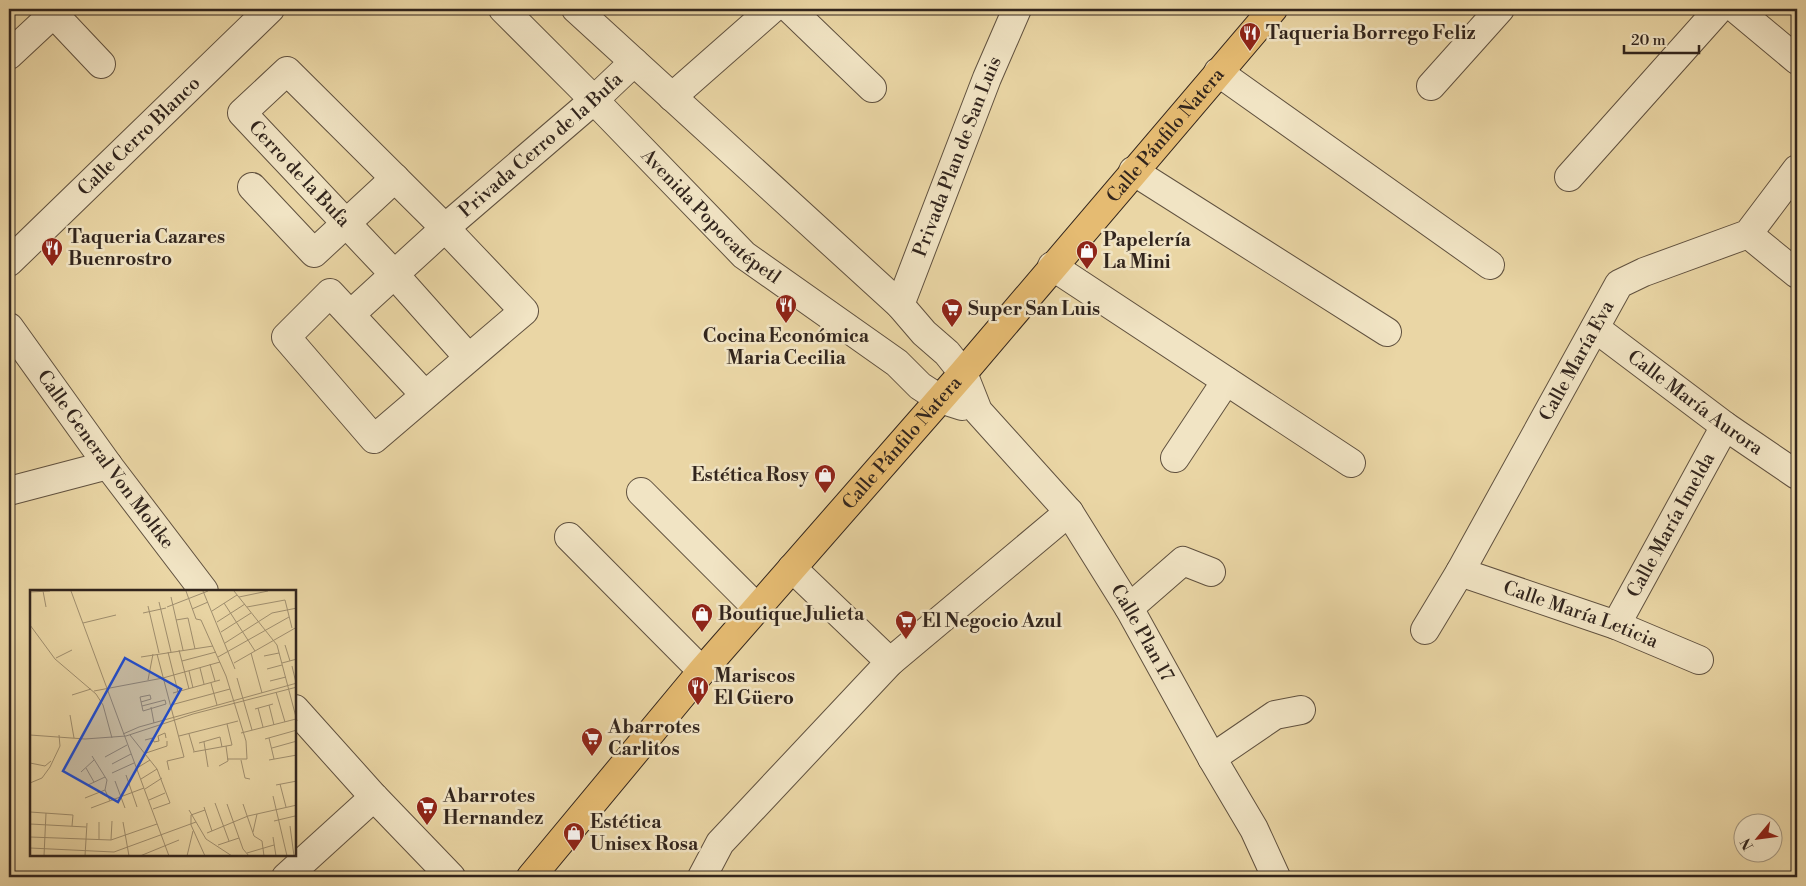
<svg xmlns="http://www.w3.org/2000/svg" width="1806" height="886" font-family="'Libre Bodoni',serif">
	<style>
		.lines { fill: none; stroke-linecap: round; stroke-linejoin: round }
		.minor-casing { stroke: #60513f; stroke-width: 30 }
		.major-casing { stroke: #32251d; stroke-width: 30 }
		.minor { stroke: #f1e4c4; stroke-width: 28 }
		.major { stroke: #e5bb72; stroke-width: 28 }
		.labels { text-anchor: middle; dominant-baseline: central; stroke-width: 5; stroke-linejoin: round; paint-order: stroke }
		.poi-label { font-size: 19px; font-weight: bold; fill: #32251d; stroke: #f1e4c4; text-anchor: start }
		.street-label { font-size: 19px; fill: #32251d; stroke: #f1e4c4 }
		.inset-road { fill: none; stroke: #a08f6f; stroke-width: 1 }
		.view { fill: #1d4ed8; fill-opacity: 0.15; stroke: #1d4ed8; stroke-width: 2.5 }
		.inset-edge { fill: none; stroke: #32251d; stroke-width: 2.5 }
	</style>
	<rect width="100%" height="100%" fill="#ead6a5"/>
	<filter id="stains"><feTurbulence type="fractalNoise" baseFrequency=".004" numOctaves="4"/><feColorMatrix values="0 0 0 0 .2 0 0 0 0 .09 0 0 0 0 .02 0 0 0 .5 -.17"/></filter>
	<radialGradient id="worn" r=".72"><stop offset=".6" stop-color="#630" stop-opacity="0"/><stop offset="1" stop-color="#630" stop-opacity=".3"/></radialGradient>
	<g class="lines">
		<g class="minor-casing">
			<g id="minor">
				<path d="M49 9 101 64"/>
				<path id="s1" d="M503 9 594 100 744 255 897 363 920 386 940 399 962 406"/>
				<path id="s2" d="M576 9 900 305 924 333 947 353 963 373 978 411 1069 512 1129 608 1212 758 1254 829 1276 877"/>
				<path d="M790 9 872 88"/>
				<path d="M1736 9 1797 60"/>
				<path d="M9 55 53 14"/>
				<path d="M1218 72 1490 265"/>
				<path d="M1431 86 1500 9"/>
				<path d="M672 97 772 9"/>
				<path d="M1133 171 1387 332"/>
				<path d="M1569 177 1719 9"/>
				<path d="M252 187 314 253 395 178"/>
				<path d="M1748 234 1797 274"/>
				<path id="s3" d="M9 262 270 9"/>
				<path d="M1052 266 1351 463"/>
				<path id="s4" d="M900 305 987 78 1017 9"/>
				<path id="s5" d="M351 314 445 228 594 100 634 62"/>
				<path id="s6" d="M9 327 108 465 204 591"/>
				<path id="s7" d="M1595 328 1725 426 1797 475"/>
				<path id="s8" d="M425 395 330 293 286 337 374 439 524 311 445 228 287 71 242 113 394 274 468 357"/>
				<path d="M1175 458 1226 381"/>
				<path d="M9 491 108 465"/>
				<path d="M641 492 757 608"/>
				<path d="M569 537 702 671"/>
				<path d="M792 568 890 662"/>
				<path id="s9" d="M1460 572 1616 625 1699 660"/>
				<path d="M1129 608 1183 561 1211 572"/>
				<path id="s10" d="M1616 625 1725 426"/>
				<path id="s11" d="M1425 630 1460 572 1619 284 1644 272 1748 234 1797 169"/>
				<path d="M295 709 374 797 451 877"/>
				<path d="M1212 758 1275 715 1301 710"/>
				<path d="M286 877 374 797"/>
				<path d="M702 877 720 843 890 662 1069 512"/>
			</g>
		</g>
		<g class="major-casing">
			<g id="major">
				<path id="s12" d="M531 877 702 671 963 373 1273 9"/>
			</g>
		</g>
		<use href="#minor" class="minor"/>
		<use href="#major" class="major"/>
	</g>
	<defs>
		<g id="restaurant-pin" transform="scale(1.125)"><path d="M0 17L-7.5 6A9.5 9.5 0 1 1 7.5 6Z" fill="#8f2418" stroke="#f1e4c4"/><path d="M-5-6h1v4h1v-4h1v4h1v-4h1v5L-1.5 .5V6h-2V.5L-5-1ZM5-6V6H3V1.5H1.5Q1.5-4 5-6Z" fill="#fff"/></g>
		<g id="shop-pin" transform="scale(1.125)"><path d="M0 17L-7.5 6A9.5 9.5 0 1 1 7.5 6Z" fill="#8f2418" stroke="#f1e4c4"/><path d="M-5-2.5h2.3a2.7 3.5 0 0 1 5.4 0H5L5.5 6h-11ZM-1.5-2.5h3a1.5 2.3 0 0 0-3 0Z" fill="#fff"/></g>
		<g id="supermarket-pin" transform="scale(1.125)"><path d="M0 17L-7.5 6A9.5 9.5 0 1 1 7.5 6Z" fill="#8f2418" stroke="#f1e4c4"/><path d="M-6-5.5h2.5l.6 2H6L4.5 2H-2.5L-4.4-4H-6ZM-1.5 3.2a1.3 1.3 0 1 0 .1 0ZM3 3.2a1.3 1.3 0 1 0 .1 0Z" fill="#fff"/></g>
	</defs>
	<g fill-rule="evenodd">
		<use href="#restaurant-pin" x="1250" y="33"/>
		<use href="#restaurant-pin" x="52" y="248"/>
		<use href="#shop-pin" x="1087" y="251"/>
		<use href="#restaurant-pin" x="786" y="305"/>
		<use href="#supermarket-pin" x="952" y="309"/>
		<use href="#shop-pin" x="825" y="475"/>
		<use href="#shop-pin" x="702" y="614"/>
		<use href="#supermarket-pin" x="906" y="621"/>
		<use href="#restaurant-pin" x="698" y="687"/>
		<use href="#supermarket-pin" x="592" y="738"/>
		<use href="#supermarket-pin" x="427" y="807"/>
		<use href="#shop-pin" x="574" y="833"/>
	</g>
	<g class="labels">
		<g class="poi-label">
			<text x="1266" y="33">Taqueria Borrego Feliz</text>
			<text x="68" y="237">Taqueria Cazares<tspan x="68" dy="22">Buenrostro</tspan></text>
			<text x="1103" y="240">Papelería<tspan x="1103" dy="22">La Mini</tspan></text>
			<text x="968" y="309">Super San Luis</text>
			<text x="786" y="336" text-anchor="middle">Cocina Económica<tspan x="786" dy="22">Maria Cecilia</tspan></text>
			<text x="809" y="475" text-anchor="end">Estética Rosy</text>
			<text x="718" y="614">Boutique Julieta</text>
			<text x="922" y="621">El Negocio Azul</text>
			<text x="714" y="676">Mariscos<tspan x="714" dy="22">El Güero</tspan></text>
			<text x="608" y="727">Abarrotes<tspan x="608" dy="22">Carlitos</tspan></text>
			<text x="443" y="796">Abarrotes<tspan x="443" dy="22">Hernandez</tspan></text>
			<text x="590" y="822">Estética<tspan x="590" dy="22">Unisex Rosa</tspan></text>
		</g>
		<g class="street-label">
			<text stroke="none"><textPath href="#s12" startOffset="976">Calle Pánfilo Natera</textPath></text>
			<text stroke="none"><textPath href="#s3" startOffset="181">Calle Cerro Blanco</textPath></text>
			<text stroke="none"><textPath href="#s5" startOffset="254">Privada Cerro de la Bufa</textPath></text>
			<text stroke="none"><textPath href="#s4" startOffset="159">Privada Plan de San Luis</textPath></text>
			<text stroke="none"><textPath href="#s8" startOffset="1016">Cerro de la Bufa</textPath></text>
			<text stroke="none"><textPath href="#s1" startOffset="294">Avenida Popocatépetl</textPath></text>
			<text stroke="none"><textPath href="#s11" startOffset="309">Calle María Eva</textPath></text>
			<text stroke="none"><textPath href="#s7" startOffset="125">Calle María Aurora</textPath></text>
			<text stroke="none"><textPath href="#s12" startOffset="571">Calle Pánfilo Natera</textPath></text>
			<text stroke="none"><textPath href="#s6" startOffset="164">Calle General Von Moltke</textPath></text>
			<text stroke="none"><textPath href="#s10" startOffset="114">Calle María Imelda</textPath></text>
			<text stroke="none"><textPath href="#s9" startOffset="128">Calle María Leticia</textPath></text>
			<text stroke="none"><textPath href="#s2" startOffset="850">Calle Plan 17</textPath></text>
		</g>
	</g>
	<g transform="translate(30 590)">
		<rect width="266" height="266" fill="#ead6a5"/>
		<path class="inset-road" d="M13 1 16 17M41 1 139 266M156 1 166 29 171 30 196 86 216 151 217 169H197M173 1 205 79M204 1 247 55 267 131M0 2 20 1M141 7 153 60M209 7 238 1M129 12 141 62M194 13 225 61M118 16 129 63M137 17 178 1M217 17 255 10 262 38M162 19 178 12M182 21 207 5M113 23 136 18M146 30 158 28 165 59M187 32 215 14M53 33 86 25M0 35 25 69 66 104 73 115 82 148M191 42 221 23M195 53 242 23 267 18M255 55 260 71M149 60 159 99M138 62 148 102M221 63 232 103M127 64 154 167 137 171 139 180M234 66 249 63M111 67 183 56M188 67 259 27M26 68 42 60M152 71 186 62M204 73 267 37M252 73 267 69M180 74 185 91M262 76 266 93M170 78 174 94M237 79 252 75M159 81 163 98M207 88 222 140M118 90 123 64M240 91 256 87M181 93 187 115M64 101 133 88 190 72M246 102 255 132M143 103 190 90M42 105 61 99M111 112 121 109 120 105 110 107 113 121 136 114 135 110 112 116M141 115 200 99M239 115 244 135M121 117 124 133M228 118 233 137M225 119 243 114M40 125 44 148M211 143 266 129M93 144 109 137 267 93M159 144 164 161M0 145 55 149 96 146 163 124 267 97M100 145 127 179 140 213M149 146 208 131M239 148 244 169M235 149 267 140M115 150 123 148 124 152 129 151 128 146 135 143 136 148M174 152 178 177M169 153 190 147 192 157M242 158 267 151M163 162 202 155 197 134M116 163 137 156V151M62 166 77 190 75 200 80 211M75 167 97 155M211 170 215 188 220 189M239 170 267 165M0 173 15 176 21 171M82 174 101 164M189 176 198 171 196 156M56 178 64 192M107 178 120 170M51 182 64 170M82 183 104 173M96 185 107 217M111 189 127 179M85 191 95 218M0 193 12 188 20 177 30 156 29 145M250 194 256 217M58 195 75 187M246 195 267 191M115 199 132 188M243 206 257 266M55 208 75 200M119 210 135 203M185 213 199 251M197 214 213 259 219 266M213 214 224 246 232 251 234 266M174 217 182 241M61 218 114 198M123 219 140 213M159 220 176 249 202 266M175 220 161 225V235L175 266M0 222 43 225 42 236M244 231 265 226M93 232 99 266M0 234 56 237M260 236 264 266M223 242 227 224M177 243 218 226 267 215M0 247 81 250 127 234M243 247 246 266M69 249V232M81 250 82 231M188 255 209 248M0 258 84 262 166 232M217 263 244 255M14 266 16 223M55 266 57 233M110 266 149 250M157 266 163 241"/>
		<path class="view" d="M95 68 151 99 88 212 33 181Z"/>
		<rect width="266" height="266" class="inset-edge"/>
	</g>
	<rect width="1806" height="886" fill="none" stroke="#ead6a5" stroke-width="30"/>
	<rect x="10" y="10" width="1786" height="866" fill="none" stroke="#32251d" stroke-width="2.5"/>
	<rect x="15" y="15" width="1776" height="856" fill="none" stroke="#32251d"/>
	<g transform="translate(1758 838) rotate(241)"><circle r="24" fill="#f1e4c4" stroke="#a59881"/>
	<path d="M0-4L9 19L0 12L-9 19Z" fill="#8f2418"/>
	<text y="-8" font-size="14" font-weight="bold" text-anchor="middle" fill="#32251d">N</text>
	</g>
	<path d="M1624 45v8h75v-8" fill="none" stroke="#32251d" stroke-width="2.5"/>
	<text x="1631" y="45" font-size="15" fill="#32251d" stroke="#f1e4c4" stroke-width="4" paint-order="stroke">20 m</text>
	<rect width="100%" height="100%" filter="url(#stains)"/>
	<rect width="100%" height="100%" fill="url(#worn)"/>
</svg>
